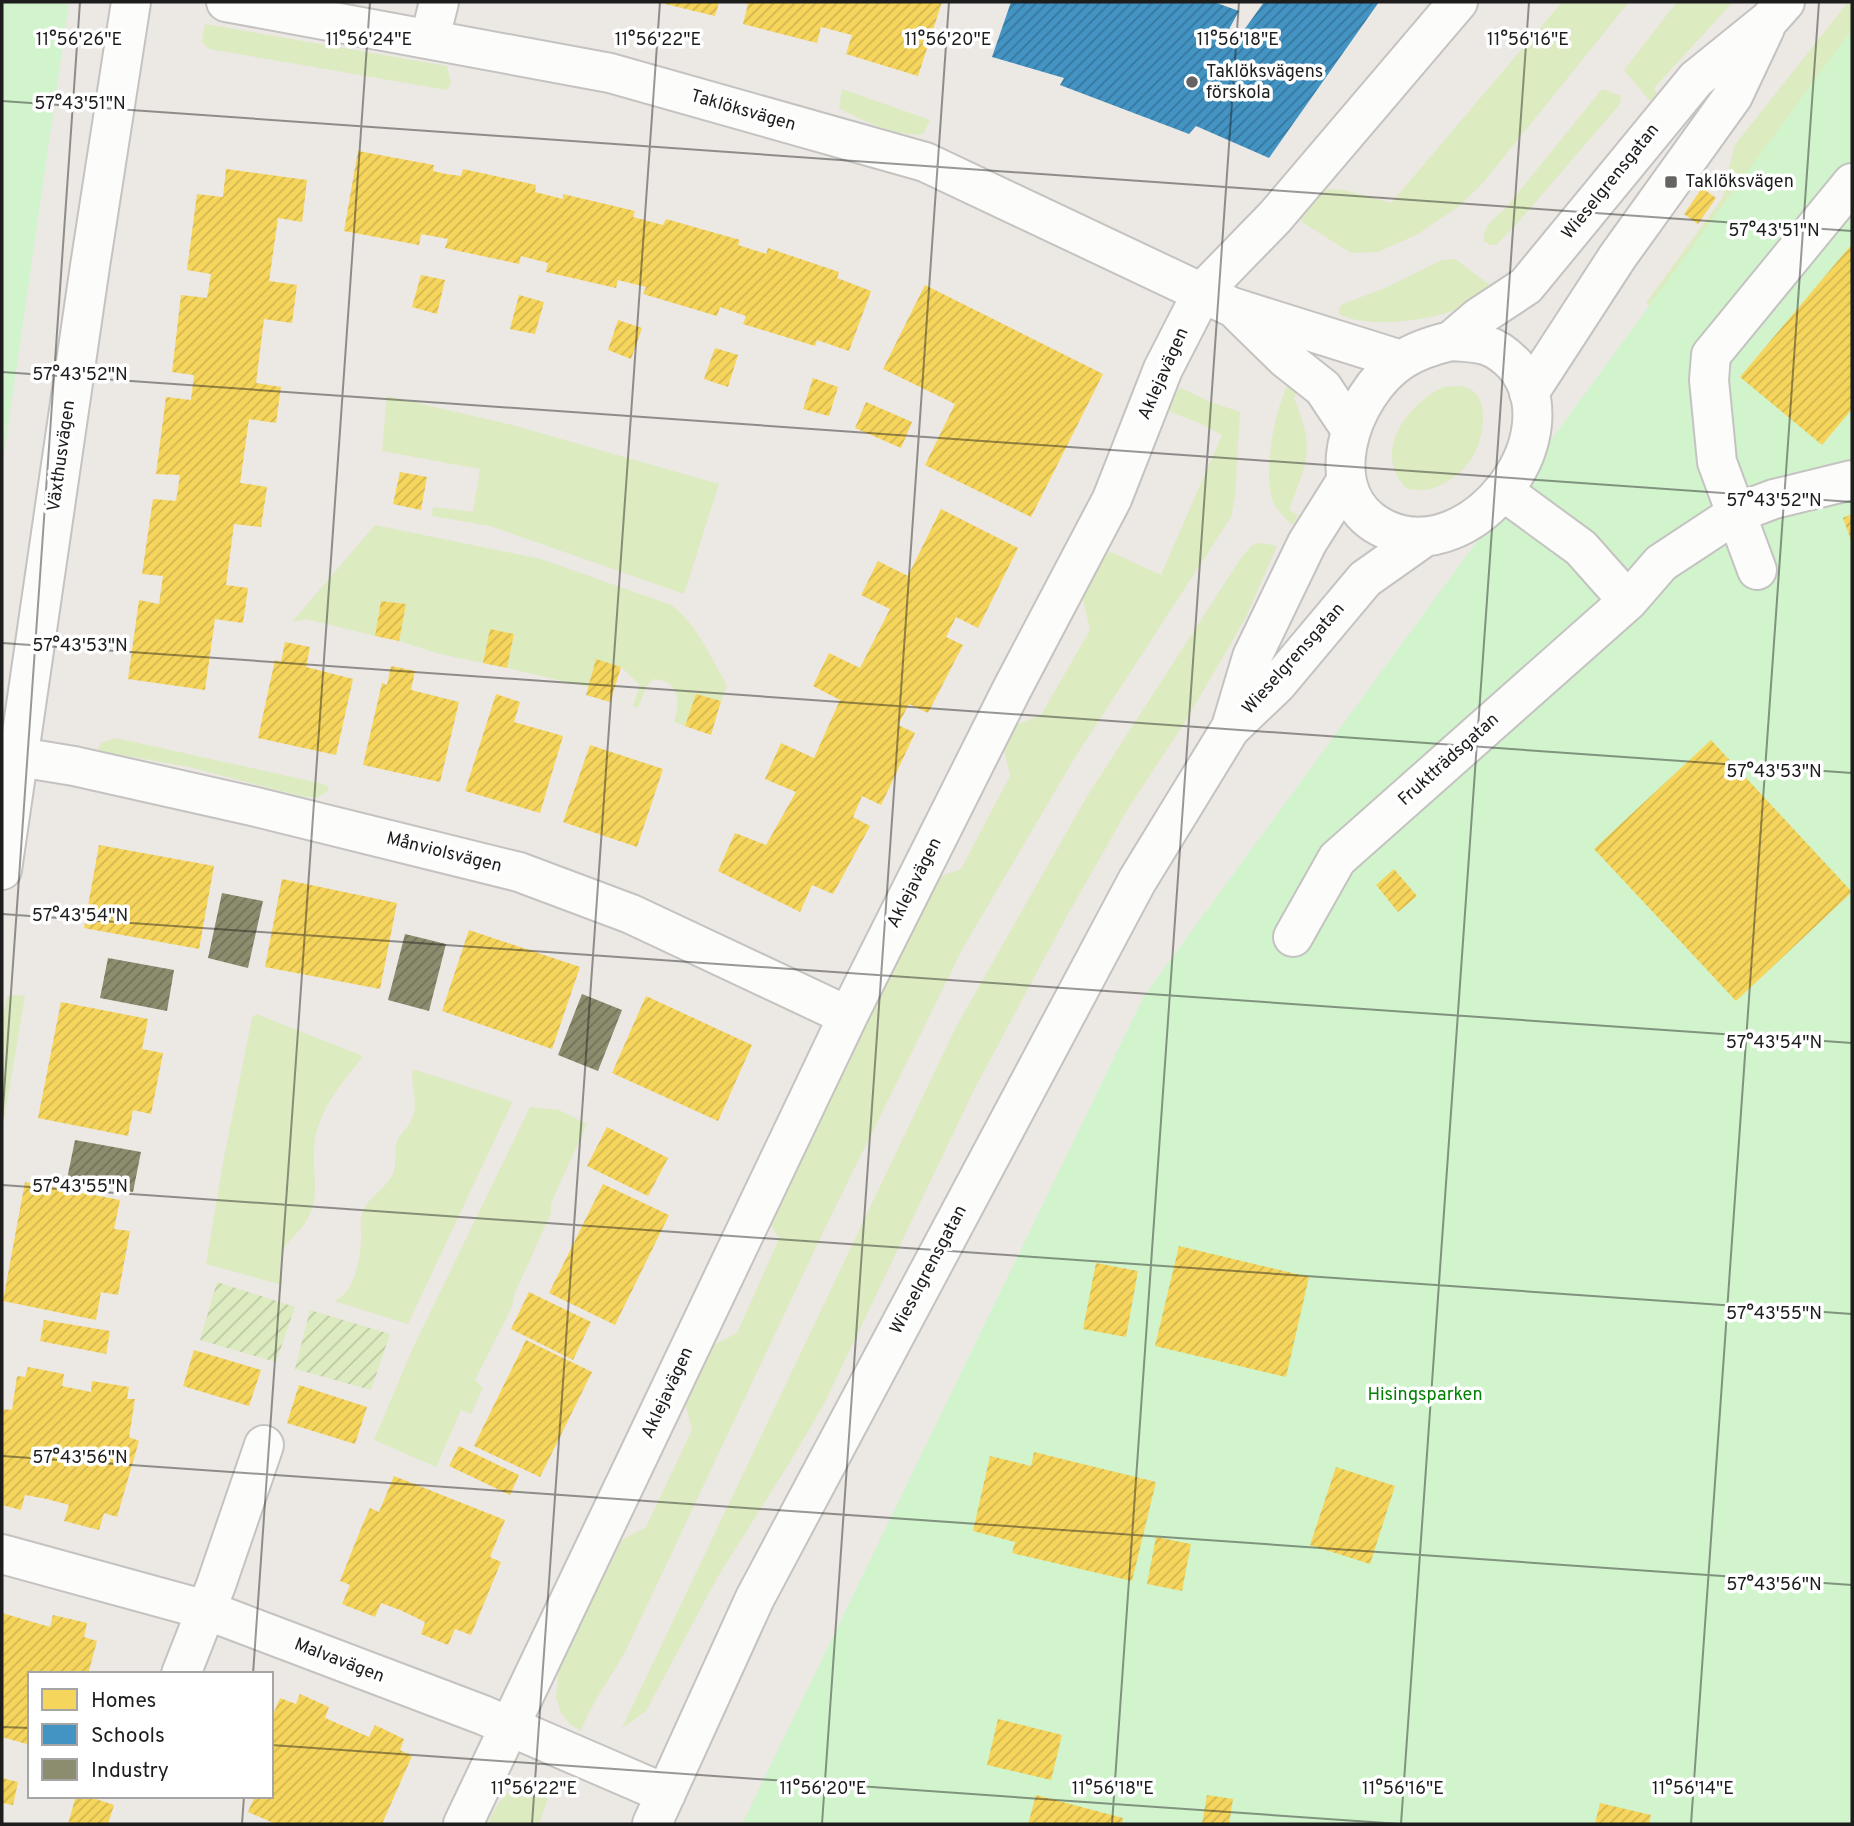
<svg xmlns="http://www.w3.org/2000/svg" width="1854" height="1826" font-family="Overpass,sans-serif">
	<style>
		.grass { fill: #dcebc0 }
		.park { fill: #d1f4cd }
		.garden { fill: url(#garden-furrows) }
		.homes { fill: url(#homes-hatch) }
		.schools { fill: url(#schools-hatch) }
		.industry { fill: url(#industry-hatch) }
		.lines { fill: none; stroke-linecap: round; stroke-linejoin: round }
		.minor-casing { stroke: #c4c3c1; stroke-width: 42 }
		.minor { stroke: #fcfcfb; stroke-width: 38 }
		.ticks { fill: none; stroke: #1d1d1d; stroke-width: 2; stroke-opacity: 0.45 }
		.poi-dot { fill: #656463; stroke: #fff; stroke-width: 2.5 }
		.labels { text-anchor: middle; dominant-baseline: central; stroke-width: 7; stroke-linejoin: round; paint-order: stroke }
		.poi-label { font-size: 18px; fill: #1d1d1d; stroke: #fff; text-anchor: start }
		.street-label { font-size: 18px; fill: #1d1d1d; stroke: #fff }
		.park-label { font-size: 18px; fill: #048104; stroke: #fff }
		.ticks-label { font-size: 18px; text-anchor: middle; fill: #1d1d1d; stroke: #fff; stroke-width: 7; stroke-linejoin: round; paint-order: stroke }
	</style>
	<defs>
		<pattern id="garden-furrows" width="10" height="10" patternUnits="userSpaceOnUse" patternTransform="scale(1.75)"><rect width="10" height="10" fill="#dcebc0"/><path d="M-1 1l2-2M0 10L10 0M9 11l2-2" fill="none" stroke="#bcc9a5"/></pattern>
		<pattern id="homes-hatch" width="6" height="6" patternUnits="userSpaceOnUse" patternTransform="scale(1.75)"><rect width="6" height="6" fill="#f6d55c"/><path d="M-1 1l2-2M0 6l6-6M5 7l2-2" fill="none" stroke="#d2b650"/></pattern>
		<pattern id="schools-hatch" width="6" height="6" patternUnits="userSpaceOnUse" patternTransform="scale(1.75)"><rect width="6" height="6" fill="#4393c3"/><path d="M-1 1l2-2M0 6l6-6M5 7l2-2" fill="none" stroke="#37779e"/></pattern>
		<pattern id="industry-hatch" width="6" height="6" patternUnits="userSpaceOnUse" patternTransform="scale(1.75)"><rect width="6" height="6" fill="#8c8c6e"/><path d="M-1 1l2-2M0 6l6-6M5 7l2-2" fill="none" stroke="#72725a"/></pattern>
	</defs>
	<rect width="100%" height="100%" fill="#ece8e4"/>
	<path class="grass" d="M1562 2H1629L1482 184 1458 207 1418 234 1378 252 1351 253 1302 222 1300 215 1327 189 1344 190 1391 203Z
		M1677 2H1733L1654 88 1657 95 1650 101 1624 70Z
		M1848 2H1852V135L1694 330 1646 303 1723 197 1734 146Z
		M205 24 447 66 451 83 447 90 209 49 202 42Z
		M842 89 930 120 923 134C898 138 861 120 839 108Z
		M1602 89 1621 96 1620 104 1515 226 1496 245H1490L1484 241C1482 226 1495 218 1505 209Z
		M1455 259 1490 285C1473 319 1370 332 1339 314V308L1343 304 1385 288 1442 260Z
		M1288 385 1297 392 1294 398C1315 450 1308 459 1289 510L1298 515 1293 525C1285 518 1276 510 1272 499 1264 472 1274 410 1288 385Z
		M1443 387C1449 387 1459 385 1465 387 1493 395 1483 441 1472 458 1464 471 1448 483 1434 488 1426 491 1416 490 1407 489 1371 452 1406 406 1443 387Z
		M1181 388 1210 402 1240 412 1235 497 1231 517 1074 759 963 948 825 1228 626 1650C611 1678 592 1701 581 1731L570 1724 561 1713 556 1697 559 1668 622 1540 646 1527 692 1430 685 1402 710 1347 737 1333 779 1239 769 1221 936 878 961 869 1010 776 1004 750 1008 737 1018 724 1041 715 1090 630 1082 594 1105 554 1111 552 1161 575 1222 435 1197 422 1170 412C1170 402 1172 394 1181 388Z
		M387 396 512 425 719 484 684 594 490 526 432 516 433 507 473 512 480 469 382 451Z
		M375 525 541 559 671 605C697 624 711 658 727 685L721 701 696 694 685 726 674 722C680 701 681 681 653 679L646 687 638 708 633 706 640 685 621 667 596 660 588 687 507 668 514 635 490 629 483 663 440 654 399 641 405 604 381 601 375 636 306 619 292 622Z
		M1261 543 1277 546 1245 619 1185 722 1129 807 1068 914 974 1090 824 1404 790 1462 717 1578 646 1711 622 1728 956 1027 1086 798 1241 558 1252 545Z
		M116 738 319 783 328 786V791L316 798 300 796 189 767 99 751 98 748 101 743Z
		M14 995 25 996 2 1132V1024L7 997Z
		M256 1014 363 1056C341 1085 316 1111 314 1150 313 1168 318 1191 312 1209 298 1246 274 1234 282 1285L206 1264 224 1157 252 1018Z
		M413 1069 508 1100 512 1103 408 1324 334 1301C355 1293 360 1260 361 1240 362 1232 359 1222 362 1214 367 1196 388 1189 394 1171 397 1161 393 1148 398 1139 404 1129 412 1124 414 1112 417 1097 410 1083 413 1069Z
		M530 1107 559 1110 587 1124 551 1203V1213L514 1295 512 1307 475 1380 483 1388 471 1414 461 1410 436 1467 374 1440 412 1350Z
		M538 1780 553 1782 539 1824H487C498 1801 511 1782 538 1780Z"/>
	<path class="park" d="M2 2H69L2 469Z
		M1852 29V1824H742L1144 996Z"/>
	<path class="garden" d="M217 1282 295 1307 276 1362 200 1340Z
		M310 1310 390 1334 371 1390 295 1369Z"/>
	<path class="homes" d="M657 2H719L715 16Z
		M742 2H942L918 76 846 54 852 35 821 27 817 43 743 24 748 4Z
		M358 151 434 165 433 171 446 174 461 176 463 169 536 185 535 192 563 199V194L635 211 633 217 663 225 666 219 740 240 738 245 766 254 768 248 839 272 837 278 871 291 849 351 817 340 815 346 743 324 746 316 720 307 717 316 643 294 646 287 618 280 616 288 546 272 548 263 521 256 519 264 445 248 448 239 421 234 419 245 344 231Z
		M226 169 307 180 302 222 278 218 269 281 297 285 292 323 264 319 256 383 281 387 276 423 249 419 240 483 267 487 261 527 234 524 226 585 248 588 243 623 215 619 205 690 128 679 139 600 159 604 163 576 142 574 153 499 176 501 180 475 156 474 166 397 191 400 194 375 172 372 181 295 207 298 211 274 187 270 197 194 223 197Z
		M1702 188 1716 198 1698 224 1684 214Z
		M1852 244V409L1822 445 1740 377Z
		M421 275 445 280 437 314 412 307Z
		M925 285 1103 374 1031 517 925 465 955 404 883 369Z
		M519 295 544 302 535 334 510 329Z
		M618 320 642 328 631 359 608 350Z
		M715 348 738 355 728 387 704 379Z
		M813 378 838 387 829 416 803 409Z
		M866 402 912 422 901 448 855 428Z
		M400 472 427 477 421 510 393 504Z
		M941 509 1018 548 978 628 956 617 946 637 963 645 928 713 909 704 898 725 915 733 881 805 862 796 853 817 870 826 833 894 812 885 800 912 718 871 735 833 766 845 796 792 765 779 781 743 814 758 840 700 813 686 829 653 860 668 890 609 861 595 878 561 908 576Z
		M1852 514V543L1843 518Z
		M381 601 406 604 399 641 375 636Z
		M490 629 514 634 507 668 483 663Z
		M285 642 310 647 306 667 353 679 336 755 258 738 275 660 281 662Z
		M596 659 621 667 610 702 586 695Z
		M391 666 415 671 411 690 459 702 440 782 363 765 382 683 387 685Z
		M496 694 520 702 514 722 563 736 540 813 465 791Z
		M696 694 721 701 711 735 685 726Z
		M1711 740 1852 892 1736 1001 1594 849Z
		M590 745 663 769 637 847 563 822Z
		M99 845 214 866 199 949 84 928Z
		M1394 869 1417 896 1398 912 1376 885Z
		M282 879 397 903 380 989 265 967Z
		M469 930 580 967 552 1049 442 1011Z
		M646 996 752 1045 718 1121 612 1073Z
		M61 1002 148 1019 142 1049 163 1053 151 1114 133 1110 128 1136 38 1118Z
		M607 1127 668 1158 648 1196 587 1166Z
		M25 1182 120 1200 114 1229 130 1231 118 1295 101 1292 96 1320 3 1301Z
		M603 1184 669 1215 615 1325 549 1293Z
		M1179 1246 1309 1277 1286 1377 1155 1346Z
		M1096 1263 1138 1271 1126 1337 1083 1329Z
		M529 1292 591 1322 573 1360 511 1329Z
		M44 1320 110 1331 106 1354 40 1341Z
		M526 1340 592 1372 540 1477 474 1446Z
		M194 1350 261 1370 249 1406 183 1386Z
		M28 1367 64 1374 62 1386 91 1392 92 1381 129 1387 127 1399H135L129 1437 139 1441 117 1517 104 1513 99 1530 64 1521 69 1505 47 1499 25 1495 21 1510 2 1505V1409L12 1410 17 1376 25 1377Z
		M299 1385 367 1407 355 1444 287 1423Z
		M459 1446 519 1475 510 1495 449 1466Z
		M1034 1452 1156 1482 1132 1581 1012 1553 1015 1542 973 1531 990 1456 1031 1466Z
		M1336 1467 1395 1486 1370 1564 1310 1545Z
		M394 1476 505 1520 490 1557 501 1562 471 1635 455 1629 448 1645 421 1634 425 1622 400 1610 381 1603 375 1617 342 1604 350 1585 340 1581 362 1526 370 1508 379 1512Z
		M1156 1537 1191 1544 1182 1591 1147 1584Z
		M2 1613 50 1627 53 1615 87 1623 84 1637 97 1641 88 1674H30V1745L2 1737Z
		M300 1694 329 1707 325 1718 346 1727 369 1737 375 1725 404 1739 400 1750 412 1756 382 1824H276L248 1812 255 1796H271V1719L280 1698 296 1704Z
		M998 1719 1062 1735 1051 1780 987 1765Z
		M2 1778 18 1782 13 1805 2 1803Z
		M1036 1795 1123 1818 1122 1824H1028Z
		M1207 1795 1233 1799 1229 1824H1202Z
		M76 1796H87L114 1805 108 1824H68Z
		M1600 1803 1651 1815 1649 1824H1595Z"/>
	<path class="schools" d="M1011 2H1214L1239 11 1228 31 1239 37 1264 2H1379L1269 158 1196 126 1189 134 1060 85 1064 78 992 57Z"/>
	<path class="industry" d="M222 893 263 901 248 968 208 958Z
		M405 934 446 944 429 1011 388 1000Z
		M108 958 174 970 167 1011 100 998Z
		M582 994 622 1010 598 1071 558 1055Z
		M75 1140 141 1152 133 1192 67 1179Z"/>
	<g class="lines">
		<g class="minor-casing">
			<path id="minor" d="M226 2 610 73 925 162 1232 307 1401 360
				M430 38 439 2
				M1239 313 1285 358 1323 388 1351 430
				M1451 341C1463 342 1477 342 1488 346 1497 349 1507 357 1514 364 1575 435 1472 568 1387 530 1314 498 1349 395 1402 360 1417 350 1434 345 1451 341Z
				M1451 341 1479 317 1526 286 1696 79 1769 20 1785 2
				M1529 393 1618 256 1733 96 1765 28
				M1503 491 1581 548 1628 601
				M1757 570 1717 462 1709 380 1711 355 1852 183
				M1232 724 1252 657 1307 543 1346 481
				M19 757 74 766 252 806 519 872 631 914 848 1016
				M2 870 90 266 131 2
				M1293 937 1337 859 1628 601 1661 563 1737 513 1774 499 1852 480
				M2 1554 206 1610 483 1715 666 1794
				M181 1674 216 1585 264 1445
				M463 1824 848 1016 1012 689 1112 499 1163 369 1203 291 1275 217 1458 2
				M652 1824 755 1598 1137 881 1230 729 1277 684 1365 579 1423 538"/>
		</g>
		<use href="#minor" class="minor"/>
	</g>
	<path class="ticks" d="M2 101 1852 231M2 372 1852 502M2 643 1852 773M2 914 1852 1043M2 1122 80 2M2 1185 1852 1314M2 1456 1852 1585M253 1674 370 2M2 1727 30 1728M271 1745 1400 1824M242 1824 244 1796M532 1824 660 2M822 1824 949 2M1112 1824 1239 2M1401 1824 1529 2M1691 1824 1819 2"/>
	<g class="poi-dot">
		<circle cx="1192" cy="82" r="7"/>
		<rect x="1664" y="175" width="14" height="14" rx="3.5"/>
	</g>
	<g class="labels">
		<g class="poi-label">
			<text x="1206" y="72">Taklöksvägens<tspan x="1206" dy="21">förskola</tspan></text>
			<text x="1685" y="182">Taklöksvägen</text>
		</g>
		<g class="street-label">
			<text transform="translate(743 111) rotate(16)">Taklöksvägen</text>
			<text transform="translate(1611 182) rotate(-51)">Wieselgrensgatan</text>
			<text transform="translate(1164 374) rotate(-66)">Aklejavägen</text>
			<text transform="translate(62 456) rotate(-82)">Växthusvägen</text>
			<text transform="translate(1294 659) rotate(-48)">Wieselgrensgatan</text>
			<text transform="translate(1449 760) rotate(-42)">Fruktträdsgatan</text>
			<text transform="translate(444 853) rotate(14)">Månviolsvägen</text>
			<text transform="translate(915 883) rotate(-63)">Aklejavägen</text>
			<text transform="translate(929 1270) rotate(-62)">Wieselgrensgatan</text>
			<text transform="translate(668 1393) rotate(-65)">Aklejavägen</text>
			<text transform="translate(339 1661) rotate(21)">Malvavägen</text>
		</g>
		<g class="park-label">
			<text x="1425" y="1395">Hisingsparken</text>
		</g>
	</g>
	<g class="ticks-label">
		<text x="79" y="45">11°56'26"E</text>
		<text x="369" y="45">11°56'24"E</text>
		<text x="658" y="45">11°56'22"E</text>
		<text x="948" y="45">11°56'20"E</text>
		<text x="1238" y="45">11°56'18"E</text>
		<text x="1528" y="45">11°56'16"E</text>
		<text x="80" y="109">57°43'51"N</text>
		<text x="1774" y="236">57°43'51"N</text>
		<text x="80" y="380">57°43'52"N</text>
		<text x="1774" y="506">57°43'52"N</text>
		<text x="80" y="651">57°43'53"N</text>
		<text x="1774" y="777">57°43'53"N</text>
		<text x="80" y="921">57°43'54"N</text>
		<text x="1774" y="1048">57°43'54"N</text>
		<text x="80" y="1192">57°43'55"N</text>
		<text x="1774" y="1319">57°43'55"N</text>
		<text x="80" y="1463">57°43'56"N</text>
		<text x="1774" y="1590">57°43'56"N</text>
		<text x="534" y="1794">11°56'22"E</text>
		<text x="823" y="1794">11°56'20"E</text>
		<text x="1113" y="1794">11°56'18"E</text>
		<text x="1403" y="1794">11°56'16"E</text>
		<text x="1693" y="1794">11°56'14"E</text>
	</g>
	<rect width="1854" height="1826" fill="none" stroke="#1d1d1d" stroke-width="7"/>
	<rect x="28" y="1672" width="245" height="126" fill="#ffffff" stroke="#a5a5a5" stroke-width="2"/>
	<rect x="42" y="1689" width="35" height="21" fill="#f6d55c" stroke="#a5a5a5" stroke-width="2"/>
	<text x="91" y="1707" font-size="21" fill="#1d1d1d">Homes</text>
	<rect x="42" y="1724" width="35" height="21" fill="#4393c3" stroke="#a5a5a5" stroke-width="2"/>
	<text x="91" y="1742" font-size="21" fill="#1d1d1d">Schools</text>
	<rect x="42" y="1759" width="35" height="21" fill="#8c8c6e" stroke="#a5a5a5" stroke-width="2"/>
	<text x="91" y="1777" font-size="21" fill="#1d1d1d">Industry</text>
</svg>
